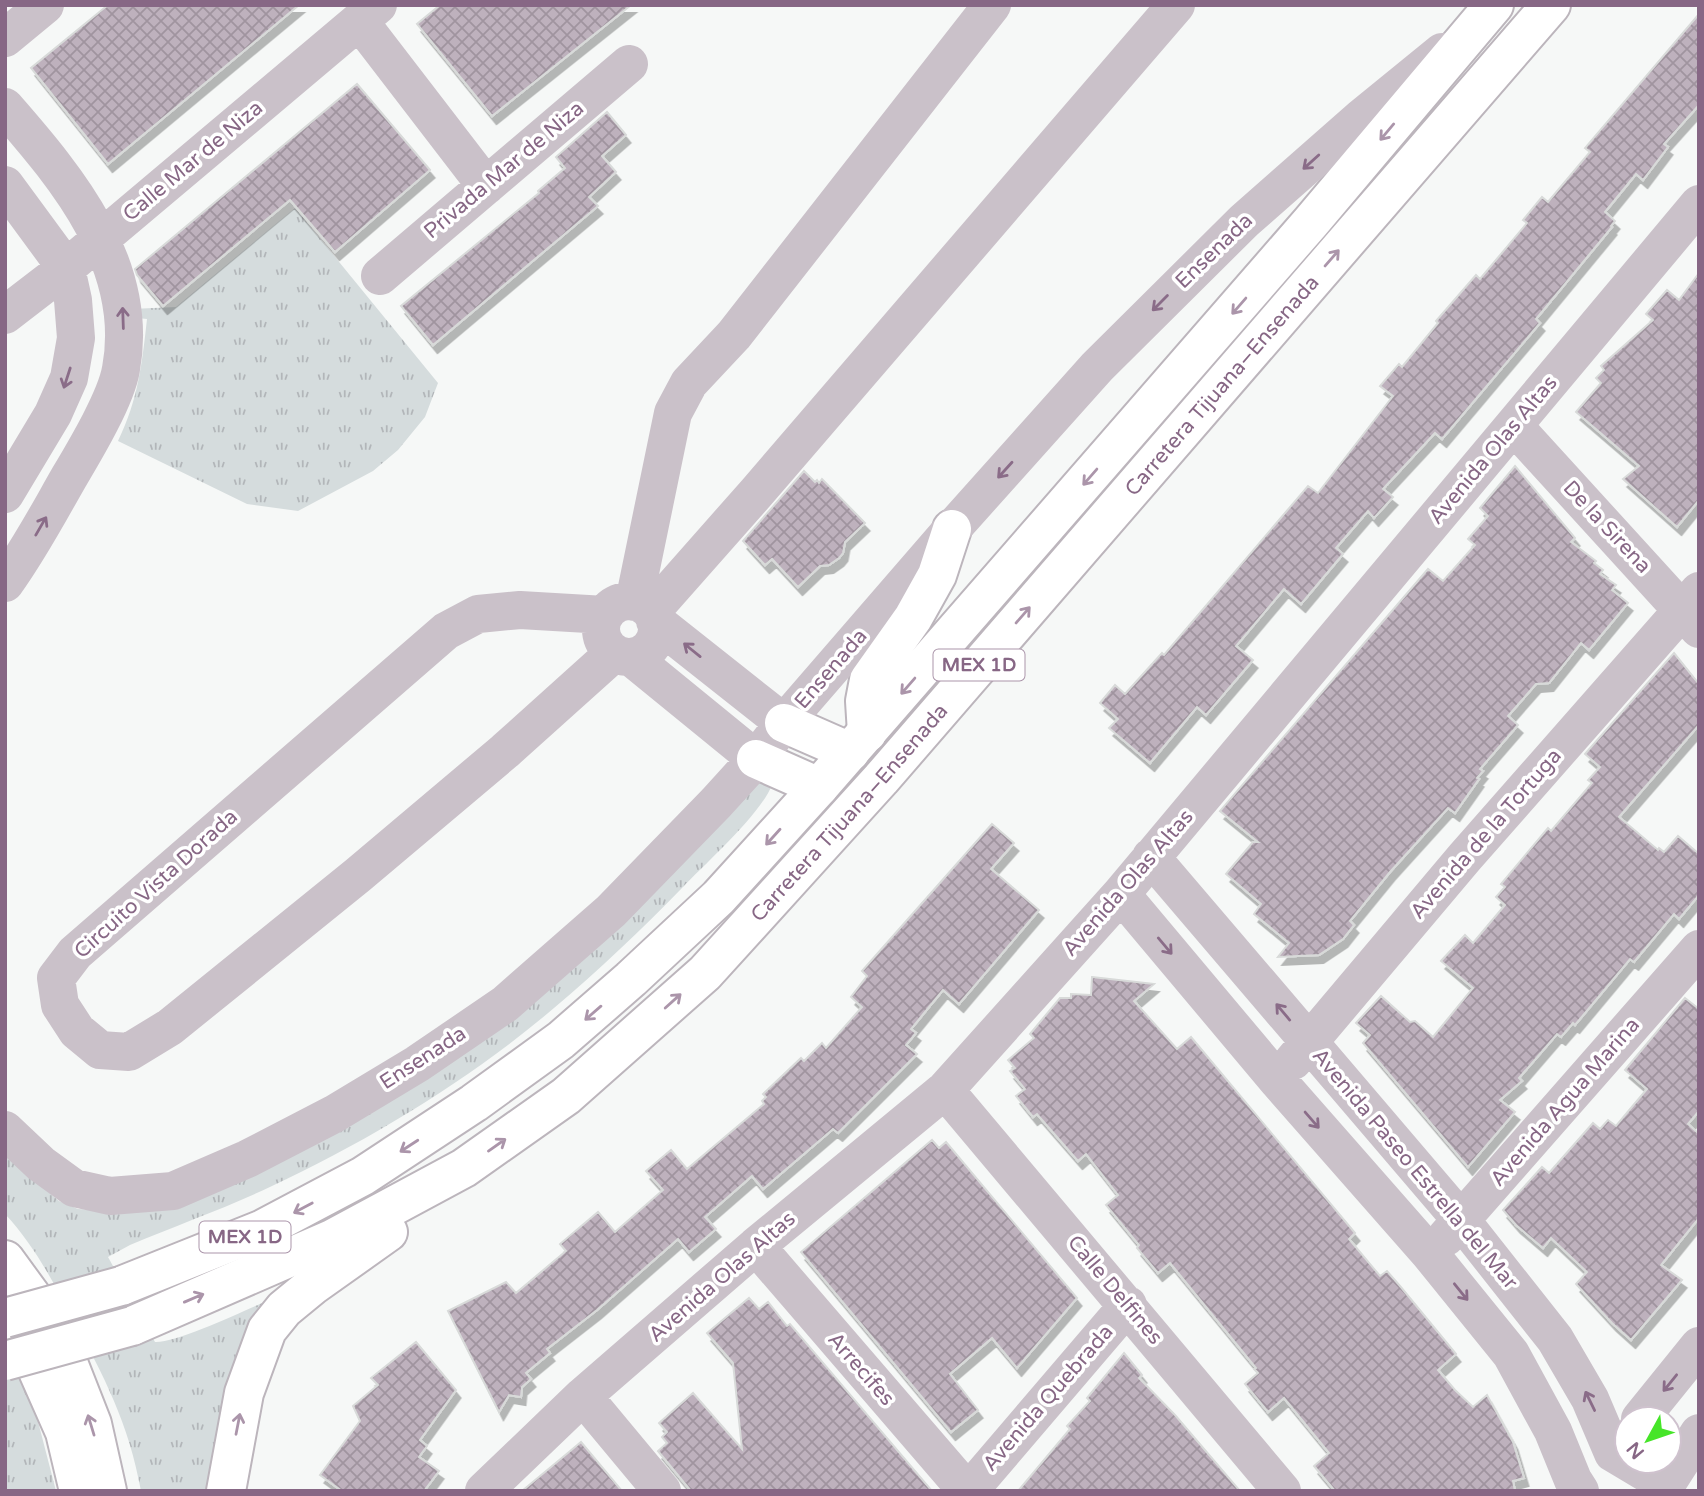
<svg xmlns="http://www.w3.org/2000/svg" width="1704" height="1496" font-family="'Varela Round',sans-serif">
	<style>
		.grass { fill: url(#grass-tufts) }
		.building { fill: url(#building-cross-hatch); stroke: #d8dad9; stroke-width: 2; filter: url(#shadow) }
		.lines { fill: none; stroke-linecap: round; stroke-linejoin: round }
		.highway-casing { stroke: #bcb5bc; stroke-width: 42 }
		.minor { stroke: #cac1c9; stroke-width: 38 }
		.highway { stroke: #fff; stroke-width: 38 }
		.highway-bridge-casing { stroke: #bcb5bc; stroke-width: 42; stroke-linecap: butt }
		.highway-bridge { stroke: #fff; stroke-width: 38 }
		.oneway { stroke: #ab95aa }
		.oneway2 { stroke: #8a6c88 }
		.labels { text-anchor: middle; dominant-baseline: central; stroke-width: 7; stroke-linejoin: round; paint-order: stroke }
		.shield { fill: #fff; stroke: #ab95aa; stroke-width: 2 }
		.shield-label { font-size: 19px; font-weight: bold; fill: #876785 }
		.street-label { font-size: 21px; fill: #876785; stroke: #fff }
	</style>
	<defs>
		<pattern id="grass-tufts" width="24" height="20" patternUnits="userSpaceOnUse" patternTransform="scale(1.75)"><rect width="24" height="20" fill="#d5dcdd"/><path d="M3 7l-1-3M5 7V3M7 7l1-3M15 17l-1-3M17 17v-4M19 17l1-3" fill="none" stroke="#b2b6b9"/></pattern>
		<pattern id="building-cross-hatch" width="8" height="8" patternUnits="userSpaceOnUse" patternTransform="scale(1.75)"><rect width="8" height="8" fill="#beb1bd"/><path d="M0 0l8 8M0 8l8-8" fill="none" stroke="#a0949f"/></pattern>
		<filter id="shadow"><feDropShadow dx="4.5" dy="8" stdDeviation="0" flood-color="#0004"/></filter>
	</defs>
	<rect width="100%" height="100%" fill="#f6f8f7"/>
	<path class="grass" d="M295 208 438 383 425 417 398 450 373 471 298 511 247 504 118 441C138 400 142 364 147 319L126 317 131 309 176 307Z
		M747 775 772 785C760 815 706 863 682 888 641 930 599 970 554 1008 472 1078 370 1140 272 1186 226 1208 177 1225 130 1245L108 1257 155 1342C177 1343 245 1310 269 1300L214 1491H141C129 1424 104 1376 72 1317 52 1280 34 1245 5 1214V1155L59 1201 78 1209 113 1211 353 1116Z
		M5 1348 34 1406 56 1491H5Z"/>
	<path class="building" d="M108 5H299L108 164 31 68Z
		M440 5H631L492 116 417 24Z
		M1699 14V105L1664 144 1668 147 1643 180 1636 174 1605 212 1615 221 1611 226 1612 227 1536 319 1540 323 1442 439 1435 433 1383 489 1393 497 1374 518 1368 511 1336 548 1343 554 1301 604 1284 589 1236 646 1253 660 1206 715 1197 707 1150 763 1109 728 1118 719 1100 703 1115 685 1125 694 1162 653 1164 655 1308 486 1318 493 1393 396 1380 386 1399 364 1402 367 1438 323 1436 321 1476 275 1480 279 1527 223 1523 220 1542 197 1548 202 1590 152 1585 148Z
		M357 84 430 170 335 252 290 200 163 306 137 275 135 269Z
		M607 112 626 135 602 156 616 172 589 197 598 206 433 345 401 306 539 193 538 191 565 168 556 157Z
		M1699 273V500L1677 527 1623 479 1639 466 1576 412 1601 383 1596 378 1604 370 1601 366 1653 320 1646 314 1667 290 1679 300Z
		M1515 466 1575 538 1571 542 1596 561 1594 563 1603 570 1600 574 1616 585 1612 590 1628 603 1589 650 1581 643 1549 683 1536 684 1508 716 1518 725 1480 769 1483 771 1477 778 1479 779 1455 813 1448 808 1390 872 1350 921 1354 925 1343 939 1319 955 1278 957 1289 943 1254 914 1261 904 1226 874 1253 842H1258L1220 811 1428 569 1443 581 1475 545 1468 539 1488 516 1480 508Z
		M804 471 815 482 817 480 819 483 822 479 865 523 845 542 843 553 839 558 829 565 820 566 798 587 772 559 765 565 743 541Z
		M1674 653 1699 684V725L1619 817 1658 850 1659 848 1664 852 1678 836 1699 854V895L1679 919 1674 914 1634 962 1630 959 1575 1025 1573 1023 1561 1037 1557 1034 1519 1078 1522 1081 1500 1100 1515 1112 1468 1167 1363 1043 1370 1035 1356 1023 1381 996 1410 1022 1415 1021 1433 1037 1473 988 1441 961 1465 935 1473 943 1505 905 1496 897 1505 887 1501 884 1548 828 1551 831 1592 783 1588 780 1600 767 1585 754Z
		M992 824 1014 843 991 869 1039 910 959 1004 943 990 911 1029 916 1033 906 1045 917 1054 838 1133 833 1129 763 1189 752 1176 705 1217 716 1229 689 1252 678 1239 597 1310 547 1349 550 1353 526 1373 531 1379 522 1387 521 1397 509 1395 499 1412 448 1311 506 1282 516 1293 566 1251 560 1244 598 1212 615 1232 663 1190 646 1171 671 1150 687 1169 764 1104 762 1101 766 1097 763 1094 801 1058 804 1061 822 1043 826 1048 862 1007 851 997 867 976 862 971Z
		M1092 977 1154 984 1134 1001 1177 1049 1191 1037 1355 1233 1349 1239 1380 1276 1387 1271 1400 1286 1456 1354 1438 1370 1455 1390 1473 1407 1487 1395 1513 1442 1524 1478 1513 1481 1515 1491H1335L1314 1466 1329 1453 1284 1398 1268 1412 1245 1384 1258 1373 1254 1369 1256 1368 1170 1263 1158 1273 1137 1248 1139 1245 1106 1205 1118 1195 1086 1154 1078 1161 1037 1114 1033 1117 1016 1096 1025 1089 1010 1071 1015 1068 1008 1060 1034 1038 1030 1034 1060 998H1071V994L1091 995Z
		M1685 998 1699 1009V1111L1688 1124 1699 1134V1218L1661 1265 1682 1280 1631 1340 1612 1323 1576 1284 1587 1272 1551 1238 1543 1248 1516 1225 1503 1210 1542 1167 1549 1173 1593 1123 1600 1129 1608 1120 1616 1126 1631 1108 1647 1089 1625 1070Z
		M932 1140 939 1148 946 1142 1077 1298 1017 1368 992 1338 950 1374 978 1410 951 1432 801 1252Z
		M749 1298 759 1309 768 1302 787 1326 790 1324 932 1491H691L658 1451 667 1443 662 1437 667 1432 659 1423 693 1393 742 1449 733 1363 707 1333Z
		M416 1342 456 1390 420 1440 427 1446 419 1457 439 1471 424 1491H342L320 1475 360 1421 353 1406 378 1385 371 1378Z
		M1124 1353 1142 1375 1139 1378 1175 1415 1240 1491H1018L1070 1429 1067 1426 1090 1401 1087 1398Z
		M581 1442 622 1491H522L569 1452Z"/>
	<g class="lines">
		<g class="highway-casing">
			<g id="highway">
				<path d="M784 723 850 752"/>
				<path d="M867 733 865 701 869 680 913 618 937 575 952 529"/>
				<path d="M756 759 819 787"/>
				<path d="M5 1260 54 1327 92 1424 107 1491"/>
				<path d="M121 1286 261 1230 363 1176 474 1103 561 1040 631 979 719 897 819 787 1311 222 1494 5"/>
				<path d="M5 1314 22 1335 65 1432 79 1491"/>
				<path id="s1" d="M132 1326 332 1239 464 1168 566 1096 705 973 881 779 1551 5"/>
				<path d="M226 1491 244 1393 267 1330 284 1309 312 1286 388 1232"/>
			</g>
		</g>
		<path class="minor" d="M360 22 486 186
			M5 38 45 5
			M5 107C69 180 140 266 121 369 116 399 84 452 68 479 48 514 29 550 5 583
			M5 185 66 268 73 300 76 338 69 378 53 414 5 494
			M380 276 629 64
			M5 315 66 268 378 5
			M1514 426 1699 629
			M601 629a28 28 0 1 1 56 0a28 28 0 1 1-56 0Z
			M634 602 673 413 689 383 734 335 992 5
			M651 612 757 492 1176 5
			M605 615 520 610 478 614 446 631 75 953 56 978 60 1005 77 1031 100 1050 129 1052 170 1027 358 875 505 751 614 653
			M655 621 784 723
			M631 657 756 759
			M1151 857 1461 1220 1555 1339 1590 1399 1613 1453 1665 1484
			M1121 894 1278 1081 1430 1254 1511 1354 1553 1431 1573 1480 1580 1491
			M1293 1061 1465 857 1699 591
			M945 1090 1282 1491
			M5 1130 41 1164 74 1188 110 1196 173 1191 247 1159 334 1114 417 1064 505 1004 611 911 716 803 756 759 784 723 952 529 1097 367 1244 221 1361 118 1442 52
			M1446 1237 1699 949
			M756 1246 967 1491
			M583 1396 662 1491
			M1640 1419 1699 1346
			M484 1491 583 1396 756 1246 945 1090 1121 894 1699 204
			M969 1491 1128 1305
			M1662 1491 1699 1433"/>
		<use href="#highway" class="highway"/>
		<g class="highway-bridge-casing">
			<path id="highway-bridge" d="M5 1318 121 1286
				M5 1361 132 1326"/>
		</g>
		<use href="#highway-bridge" class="highway-bridge"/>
	</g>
	<defs><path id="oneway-shaft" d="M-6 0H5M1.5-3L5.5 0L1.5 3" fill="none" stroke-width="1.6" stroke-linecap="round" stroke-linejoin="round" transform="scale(1.75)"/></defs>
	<g class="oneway">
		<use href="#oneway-shaft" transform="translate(1387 132) rotate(130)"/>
		<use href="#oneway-shaft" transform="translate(1332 258) rotate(-49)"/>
		<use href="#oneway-shaft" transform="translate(1239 306) rotate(131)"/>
		<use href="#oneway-shaft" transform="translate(1090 477) rotate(131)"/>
		<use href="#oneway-shaft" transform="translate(1023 615) rotate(-49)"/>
		<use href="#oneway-shaft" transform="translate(908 686) rotate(131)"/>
		<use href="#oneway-shaft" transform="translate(773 837) rotate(132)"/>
		<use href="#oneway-shaft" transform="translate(673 1001) rotate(-42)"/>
		<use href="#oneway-shaft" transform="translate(593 1013) rotate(139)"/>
		<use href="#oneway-shaft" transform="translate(497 1145) rotate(-35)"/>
		<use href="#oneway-shaft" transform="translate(409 1146) rotate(147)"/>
		<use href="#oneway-shaft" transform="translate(303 1208) rotate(152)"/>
		<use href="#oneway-shaft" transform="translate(194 1298) rotate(-23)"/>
		<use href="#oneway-shaft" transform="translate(238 1424) rotate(-79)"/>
		<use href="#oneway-shaft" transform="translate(91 1425) rotate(-107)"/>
	</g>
	<g class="oneway2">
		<use href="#oneway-shaft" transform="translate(1311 162) rotate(138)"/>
		<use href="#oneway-shaft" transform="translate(1160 303) rotate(135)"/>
		<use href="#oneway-shaft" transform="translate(123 318) rotate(-92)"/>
		<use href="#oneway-shaft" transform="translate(67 378) rotate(108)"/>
		<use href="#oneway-shaft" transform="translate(1005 470) rotate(132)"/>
		<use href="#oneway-shaft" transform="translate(41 526) rotate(-60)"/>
		<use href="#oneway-shaft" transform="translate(692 650) rotate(-141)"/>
		<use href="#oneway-shaft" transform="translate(1165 946) rotate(50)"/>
		<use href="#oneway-shaft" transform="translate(1283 1012) rotate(-130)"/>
		<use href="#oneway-shaft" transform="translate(1312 1120) rotate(49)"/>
		<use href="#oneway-shaft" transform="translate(1461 1292) rotate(51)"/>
		<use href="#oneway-shaft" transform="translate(1670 1383) rotate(129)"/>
		<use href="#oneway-shaft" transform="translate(1590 1401) rotate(-116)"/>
	</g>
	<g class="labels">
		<g class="shield">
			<rect x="933.5" y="649.5" width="91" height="31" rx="5"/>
			<rect x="199.5" y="1221.5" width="91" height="31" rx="5"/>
		</g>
		<g class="shield-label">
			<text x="979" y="665">MEX 1D</text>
			<text x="245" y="1237">MEX 1D</text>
		</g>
		<g class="street-label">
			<text transform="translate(193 161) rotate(-40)">Calle Mar de Niza</text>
			<text transform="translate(504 170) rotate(-40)">Privada Mar de Niza</text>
			<text transform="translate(1214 251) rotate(-44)">Ensenada</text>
			<text stroke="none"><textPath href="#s1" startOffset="1461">Carretera Tijuana–Ensenada</textPath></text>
			<text transform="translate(1493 450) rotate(-50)">Avenida Olas Altas</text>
			<text transform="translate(1607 527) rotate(47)">De la Sirena</text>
			<text transform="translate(831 669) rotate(-49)">Ensenada</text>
			<text stroke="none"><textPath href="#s1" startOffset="894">Carretera Tijuana–Ensenada</textPath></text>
			<text transform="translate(1486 834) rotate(-49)">Avenida de la Tortuga</text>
			<text transform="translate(1128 883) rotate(-49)">Avenida Olas Altas</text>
			<text transform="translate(156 884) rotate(-42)">Circuito Vista Dorada</text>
			<text transform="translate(423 1058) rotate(-33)">Ensenada</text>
			<text transform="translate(1565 1102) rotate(-49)">Avenida Agua Marina</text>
			<text transform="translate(1415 1169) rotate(50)">Avenida Paseo Estrella del Mar</text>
			<text transform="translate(722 1277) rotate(-41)">Avenida Olas Altas</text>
			<text transform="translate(1115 1290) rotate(50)">Calle Delfines</text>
			<text transform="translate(861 1369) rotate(49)">Arrecifes</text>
			<text transform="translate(1048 1398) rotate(-49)">Avenida Quebrada</text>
		</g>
	</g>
	<rect width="1704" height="1496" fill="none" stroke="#876785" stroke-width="14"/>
	<g transform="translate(1648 1440) rotate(230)"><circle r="33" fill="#ffffff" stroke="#cfc2ce" stroke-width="2"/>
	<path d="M0-5L12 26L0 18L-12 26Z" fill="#46e529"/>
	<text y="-10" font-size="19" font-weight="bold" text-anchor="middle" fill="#876785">N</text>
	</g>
</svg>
